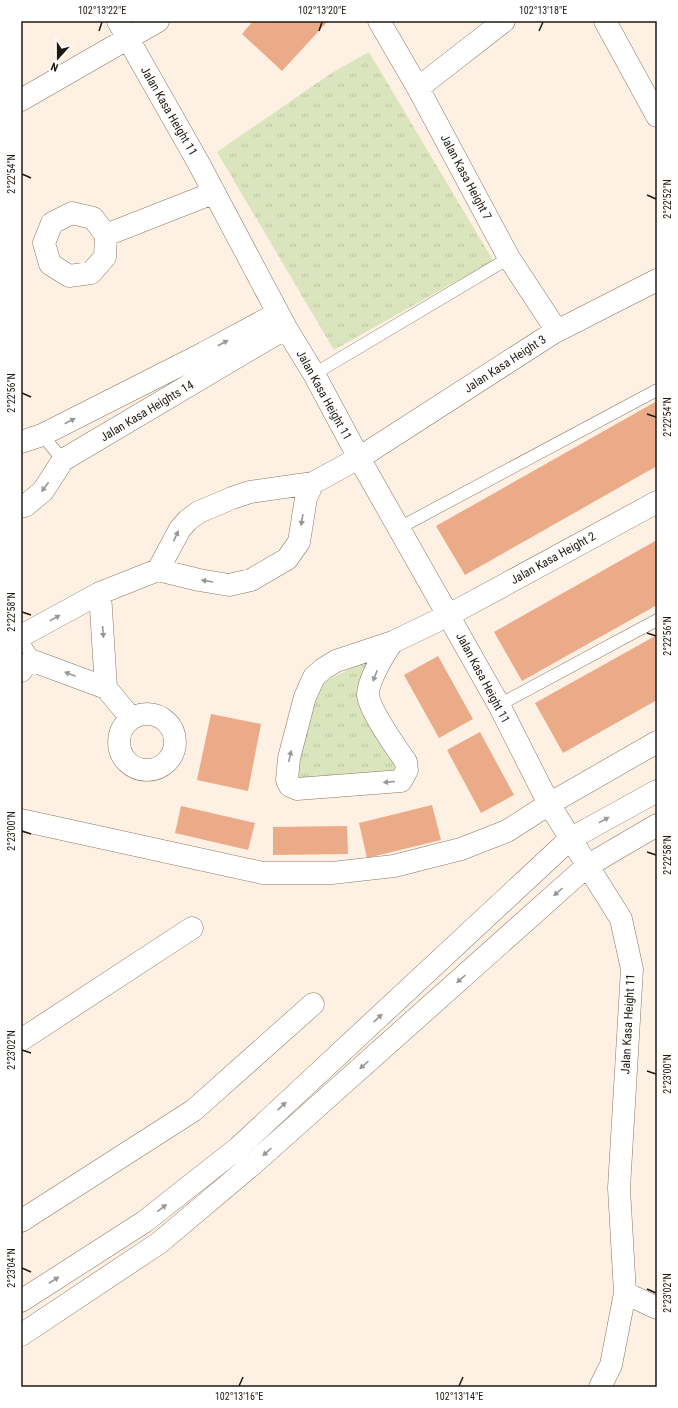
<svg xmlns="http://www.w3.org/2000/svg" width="678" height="1408" font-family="'Roboto Condensed',sans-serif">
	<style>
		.park { fill: url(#park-tufts) }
		.building { fill: #ebaa88 }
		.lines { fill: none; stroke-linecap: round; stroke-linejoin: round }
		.lane-casing { stroke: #897662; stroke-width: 13 }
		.street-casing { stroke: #897662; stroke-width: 23 }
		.lane { stroke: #fff; stroke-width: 12 }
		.street { stroke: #fff; stroke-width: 22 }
		.oneway { fill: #9a9793 }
		.ticks { fill: none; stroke: #1f1810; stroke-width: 1.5 }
		.labels { text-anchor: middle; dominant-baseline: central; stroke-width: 4; stroke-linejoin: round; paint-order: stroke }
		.street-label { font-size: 12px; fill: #1f1810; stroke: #fff }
		.neatline { fill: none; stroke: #1f1810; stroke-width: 1.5 }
		.ticks-label { font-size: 10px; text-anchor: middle; fill: #1f1810 }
	</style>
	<defs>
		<pattern id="park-tufts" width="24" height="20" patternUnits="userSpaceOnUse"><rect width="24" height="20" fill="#dae5bd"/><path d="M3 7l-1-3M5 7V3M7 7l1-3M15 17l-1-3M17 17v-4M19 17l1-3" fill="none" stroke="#bbc4a1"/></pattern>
	</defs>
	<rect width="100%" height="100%" fill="#fef1e4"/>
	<path class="park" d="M369 52 494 262 453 283 334 350 217 152 330 74Z
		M371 658 360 697 396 761 394 774 301 779 295 771 314 707 324 682Z"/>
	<path class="building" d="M253 21H328L282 71 242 34Z
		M657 401V466L465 575 436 526Z
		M657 540V605L522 681 494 632Z
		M657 635V700L563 753 535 703Z
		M438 656 473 719 439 738 404 675Z
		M211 714 261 724 248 791 197 780Z
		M480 732 514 795 481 813 447 750Z
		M432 805 441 840 367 858 359 823Z
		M181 806 255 823 248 850 175 833Z
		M347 826 348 854 273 855V827Z"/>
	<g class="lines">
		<g class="lane-casing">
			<path id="lane" d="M314 374 509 258
				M42 435 63 460
				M399 528 657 390
				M21 639 36 662
				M499 705 657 620"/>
		</g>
		<g class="street-casing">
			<path id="street" d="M118 21 198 162 286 328 314 374 359 458 499 705 549 804 621 919 632 969 619 1188 625 1293 611 1365 600 1387
				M379 21 418 88 509 258 557 331
				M605 21 657 116
				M418 88 504 21
				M21 100 158 21
				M72 213 93 218 106 235 105 257 91 273 69 276 50 264 44 243 52 223Z
				M106 235 213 193
				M21 442 42 435 204 353 278 313
				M21 505 25 506 43 491 63 460 286 328
				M158 570 180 529 188 520 199 512 232 498 250 492 313 483 359 458 553 333 657 280
				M100 593 106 688
				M21 636 100 593 158 570 199 580 229 585 251 580 287 559 299 542 306 498 313 483
				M393 642C385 651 367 683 368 695 370 712 396 747 406 762L407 770 401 781 297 789 290 786 287 780 289 758 305 697 314 677 323 669 336 661 393 642 449 615 657 502
				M21 671 26 664 36 662 106 688 131 718
				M119 742a28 28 0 1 1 56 0a28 28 0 1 1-56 0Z
				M21 820 263 873H332L394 866 461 849 507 831 549 804 657 742
				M21 1040 192 928
				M21 1221 194 1110 313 1004
				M625 1293 657 1308
				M21 1301 144 1222 238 1148 570 839 657 791
				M21 1335 159 1243 253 1164 587 866 657 825"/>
		</g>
		<use href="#lane" class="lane"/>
		<use href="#street" class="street"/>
	</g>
	<defs><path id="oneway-solid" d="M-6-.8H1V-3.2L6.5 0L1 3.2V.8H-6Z"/></defs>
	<g class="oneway">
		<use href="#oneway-solid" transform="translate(223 343) rotate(-28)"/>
		<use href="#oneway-solid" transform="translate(70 421) rotate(-27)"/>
		<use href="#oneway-solid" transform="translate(45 487) rotate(127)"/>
		<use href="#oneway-solid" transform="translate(302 520) rotate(99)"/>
		<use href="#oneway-solid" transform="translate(176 536) rotate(-65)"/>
		<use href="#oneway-solid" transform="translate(207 581) rotate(-171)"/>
		<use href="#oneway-solid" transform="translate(55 618) rotate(-29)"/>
		<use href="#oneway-solid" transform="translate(103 632) rotate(86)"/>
		<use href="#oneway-solid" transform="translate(70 674) rotate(-159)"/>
		<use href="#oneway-solid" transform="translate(375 676) rotate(111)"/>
		<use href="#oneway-solid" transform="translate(290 756) rotate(-78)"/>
		<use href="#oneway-solid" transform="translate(389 782) rotate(175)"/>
		<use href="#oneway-solid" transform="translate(604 820) rotate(-29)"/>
		<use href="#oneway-solid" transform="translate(558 892) rotate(138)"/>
		<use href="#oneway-solid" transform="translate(461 979) rotate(138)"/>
		<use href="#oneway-solid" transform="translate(378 1018) rotate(-43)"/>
		<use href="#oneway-solid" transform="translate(364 1065) rotate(138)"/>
		<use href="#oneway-solid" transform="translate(282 1106) rotate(-43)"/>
		<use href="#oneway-solid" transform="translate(267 1152) rotate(138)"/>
		<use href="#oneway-solid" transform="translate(162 1208) rotate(-38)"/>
		<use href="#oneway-solid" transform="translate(54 1280) rotate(-33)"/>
	</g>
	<path class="ticks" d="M99 31 102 22M319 31 322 22M539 31 543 22M22 174 31 178M647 195 656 199M22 393 31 397M647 414 656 417M22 612 31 615M647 633 656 636M22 831 31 834M647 852 656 855M22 1050 31 1053M647 1071 656 1074M22 1268 31 1272M647 1289 656 1293M239 1386 243 1377M459 1386 463 1377"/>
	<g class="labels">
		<g class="street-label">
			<text transform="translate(169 111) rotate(60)">Jalan Kasa Height 11</text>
			<text transform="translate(466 177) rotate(62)">Jalan Kasa Height 7</text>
			<text transform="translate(505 364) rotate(-33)">Jalan Kasa Height 3</text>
			<text transform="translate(324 395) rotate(61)">Jalan Kasa Height 11</text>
			<text transform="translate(147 411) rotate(-31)">Jalan Kasa Heights 14</text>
			<text transform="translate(553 558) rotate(-29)">Jalan Kasa Height 2</text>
			<text transform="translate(483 678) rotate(62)">Jalan Kasa Height 11</text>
			<text transform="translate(628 1024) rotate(-87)">Jalan Kasa Height 11</text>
		</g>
	</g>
	<rect width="678" height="1408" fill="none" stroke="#ffffff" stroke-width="44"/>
	<g transform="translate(58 58) rotate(201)" stroke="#ffffff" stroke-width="3" paint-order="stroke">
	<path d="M0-3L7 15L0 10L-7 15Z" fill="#1f1810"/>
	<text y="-6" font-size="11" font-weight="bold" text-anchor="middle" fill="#1f1810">N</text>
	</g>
	<rect x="22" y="22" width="634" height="1364" class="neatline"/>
	<g class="ticks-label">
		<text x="102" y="14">102°13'22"E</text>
		<text x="322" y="14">102°13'20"E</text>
		<text x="543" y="14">102°13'18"E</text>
		<text transform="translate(11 174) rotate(-90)" y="4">2°22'54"N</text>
		<text transform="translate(667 199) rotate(-90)" y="4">2°22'52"N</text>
		<text transform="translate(11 393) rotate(-90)" y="4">2°22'56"N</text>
		<text transform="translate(667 417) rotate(-90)" y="4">2°22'54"N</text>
		<text transform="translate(11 612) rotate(-90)" y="4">2°22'58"N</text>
		<text transform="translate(667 636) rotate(-90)" y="4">2°22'56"N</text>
		<text transform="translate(11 831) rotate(-90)" y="4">2°23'00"N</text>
		<text transform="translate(667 855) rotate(-90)" y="4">2°22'58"N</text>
		<text transform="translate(11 1050) rotate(-90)" y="4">2°23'02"N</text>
		<text transform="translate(667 1074) rotate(-90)" y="4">2°23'00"N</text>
		<text transform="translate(11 1268) rotate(-90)" y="4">2°23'04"N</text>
		<text transform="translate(667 1293) rotate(-90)" y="4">2°23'02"N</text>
		<text x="239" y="1400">102°13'16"E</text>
		<text x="459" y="1400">102°13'14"E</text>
	</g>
</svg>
